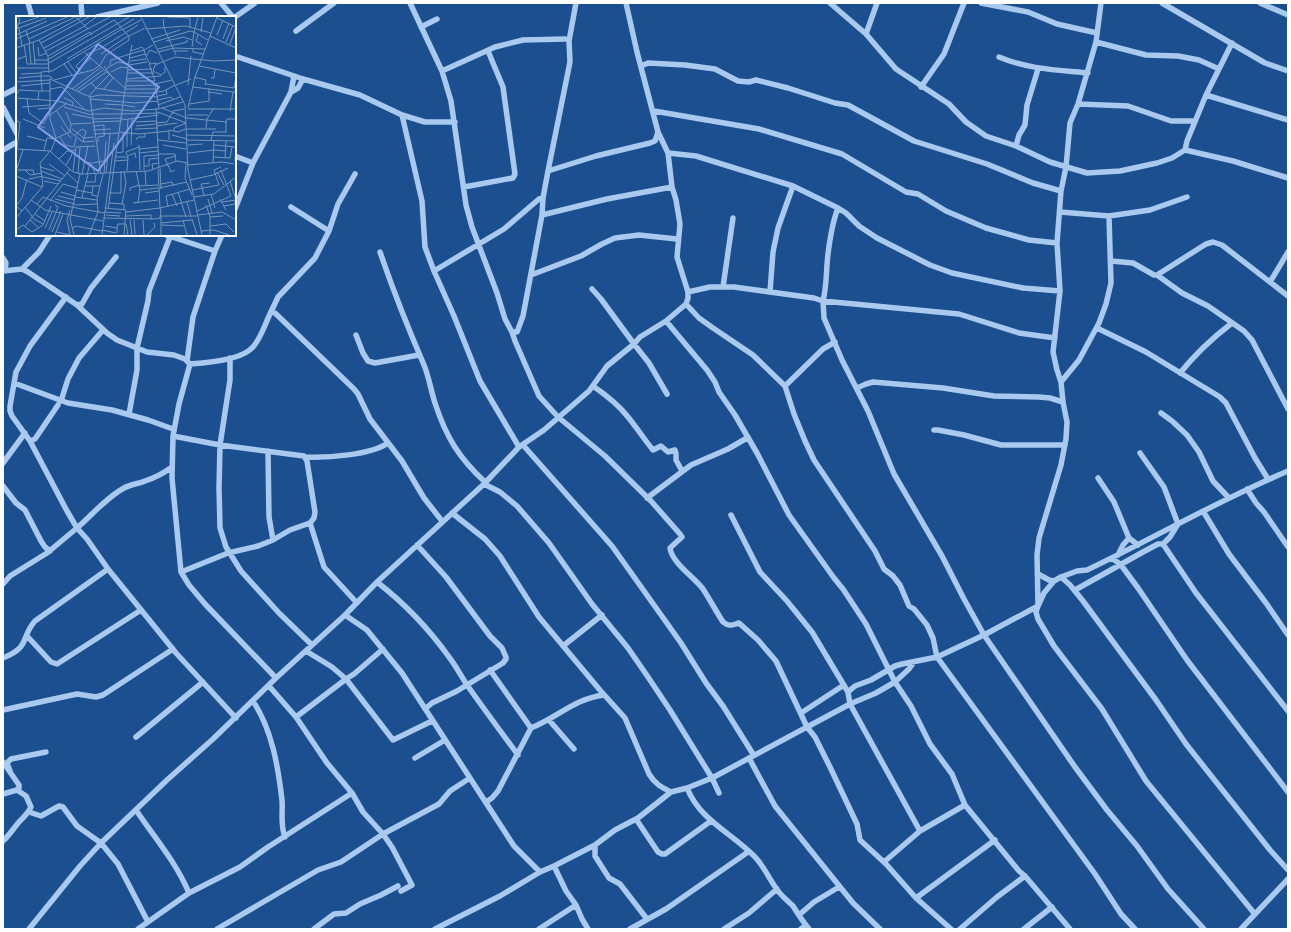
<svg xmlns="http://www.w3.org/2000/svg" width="1291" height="932" font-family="Quicksand,sans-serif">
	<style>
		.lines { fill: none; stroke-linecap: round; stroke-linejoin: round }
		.minor { stroke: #a9c9ee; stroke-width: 5.5 }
		.inset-road { fill: none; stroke: #7695bc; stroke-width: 1 }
		.view { fill: #839eea; fill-opacity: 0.15; stroke: #839eea; stroke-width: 2 }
		.inset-edge { fill: none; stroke: #fff; stroke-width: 2 }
	</style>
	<rect width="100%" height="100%" fill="#1b4f8f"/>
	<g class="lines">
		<path class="minor" d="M28 3 32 17
			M81 3 82 17
			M221 3 233 17
			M410 3 442 71 451 101 466 205 472 227 497 293 505 319 512 332 515 341 539 396 558 417 605 456 651 501 680 534 682 537 670 548C672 563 694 577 703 589 710 600 716 611 723 622 729 627 732 625 739 623L758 640 776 661 807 727 815 737 830 767 857 824 860 840 886 864 916 898 951 929
			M830 3 866 34 896 69 949 104 966 122 986 136 1016 146 1050 162 1087 173 1120 171 1157 163 1172 158 1185 150 1233 161 1288 178
			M981 3 1028 12 1057 24 1097 33
			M1101 3 1096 42 1078 104 1070 123 1066 167 1061 191 1057 243 1060 291 1053 352 1057 370 1061 382 1063 402 1067 422 1066 439 1061 465 1039 538 1037 555 1038 606 1036 612 1038 619 1054 646 1102 709 1146 781 1254 913
			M1162 3 1265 63 1288 71
			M1260 3 1288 15
			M97 17 158 3
			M235 17 255 3
			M421 27 437 19
			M296 31 334 3
			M866 34 877 3
			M1096 42 1146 55 1178 56 1199 60 1219 69
			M235 56 303 79 360 95 402 115 425 122H455
			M999 57C1027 69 1057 70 1088 73
			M641 66 648 63 685 65 715 69 738 81 749 82 756 80 788 88 835 103 848 105 914 141 987 164 1033 183 1061 191
			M442 71 495 47 523 40 565 39
			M921 87 944 54 964 3
			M291 92 298 88 303 79
			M3 95 17 88
			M1206 95 1288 120
			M1078 104 1128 106 1171 121H1195
			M3 107 17 134
			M654 111 759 129 842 154 906 192 918 194 946 211 986 228 1029 240 1057 243
			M402 115 422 201 425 247 434 271 454 316 480 381 519 447
			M1016 146 1019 135 1025 125 1027 105 1038 69
			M3 150 17 142
			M1185 150 1187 141 1206 95 1232 43
			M668 153 696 156 793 186 838 208C832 223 830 238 828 254 826 270 827 285 823 301L959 314 1019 333 1055 338
			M235 156 253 163
			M548 171 596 156 650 143 655 141 658 132
			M464 187 513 178 515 174 503 87 488 51
			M291 207 329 231
			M838 208 846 213 859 226 877 238 930 265 952 273 1023 288 1060 291
			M235 209 253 163 291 92 294 76
			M1060 212 1109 216 1150 210 1187 197
			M542 215 607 199 672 187
			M166 235 215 251
			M380 252C393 290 408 328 424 365 429 377 431 391 435 403 446 437 459 458 485 482
			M3 258 6 263 5 271
			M1111 261 1133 263 1154 275H1157L1182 293 1208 306 1244 331 1252 340 1288 409
			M22 269 39 252 50 235
			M3 271 22 269 28 272 77 305 107 333 117 340 147 352 174 355 185 359 190 364 179 404 173 436 172 478 181 572 189 585 205 604 276 678
			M434 271 504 229 539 199 543 198
			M531 275 581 256 602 244 615 238 639 235 677 239
			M1157 275 1206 244 1213 242 1222 245 1288 296
			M1270 282 1288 252
			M723 287 733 218
			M592 289 601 299 634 344 649 363 667 394
			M688 292 710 287H734L814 298 823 301 824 318 842 360 868 411 894 474 942 556 964 599 984 635 1075 767 1107 810 1137 846 1168 889 1204 929
			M770 292 773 252 778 228 793 186
			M66 297 30 346 16 372 10 406V411L12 416 30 441 67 511 77 528C92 515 107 497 124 488 131 484 138 484 145 481 154 478 164 473 172 467
			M686 304 699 318 713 328 753 355 785 386 794 414 805 441 814 460 875 551 884 569 893 576 900 585 909 606 914 609 927 625 933 638 937 657 1095 874 1121 914 1135 929
			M77 305 82 304 91 288 116 257
			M270 314 278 297 315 258 329 231 338 204 355 174
			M666 321 707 370 715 382 719 392 735 415 757 453 789 515 834 578 843 589 866 624 895 682 911 706 930 744 952 774 965 805 1019 871 1025 876 1070 929
			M1097 328 1146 352 1220 397 1226 403 1255 458 1268 479
			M512 332H517L523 316 542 215 543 198 548 171 570 62 569 41 576 3
			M356 335 363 353 368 361 375 363 419 355
			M230 358V380L220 445 219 488 220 528 226 547 241 571 279 613 312 645
			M187 361 193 317 215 251 222 235
			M190 364C206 363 242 360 253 347 261 338 265 324 270 314L272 312 275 313 354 389 358 394 370 419 402 461 424 498 442 521
			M1180 373C1197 352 1211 339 1232 323
			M1061 382 1079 360 1099 323 1106 304 1111 283 1109 216
			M14 383 68 403 112 410 148 420 173 429
			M593 386C606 395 618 404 628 417 637 428 644 439 653 450L661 446 668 452 675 450 676 454V460L682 471
			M785 386 823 349 835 342
			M857 388 866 384 873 382 943 388 994 396 1039 397 1050 398 1063 402
			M61 401 68 379 79 358 103 330
			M1161 413 1172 421 1187 435 1199 452 1213 481 1228 497
			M129 414 137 370V348L148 301 149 291 170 237
			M934 430H938L964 435 1001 445H1065
			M173 436 220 445 304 456 307 461 315 512 314 518 310 523 290 530 273 540 258 546 228 553 181 572
			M30 441 35 439 58 405
			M523 445 612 546 681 643 706 683 723 706 753 754
			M268 451 269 517 273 540
			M1140 453 1164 487 1178 524 1170 537 1163 544
			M305 457C327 458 371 455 388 443
			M3 463 25 433
			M1098 478 1114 502 1129 538 1138 545
			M484 484 500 492 517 506 549 543 592 604 628 648 648 677 670 710 712 778 719 793
			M3 486 16 503 25 510 41 541 45 547 50 551
			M1247 489 1256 503 1264 512 1288 547
			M647 498 691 465 728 449 747 438
			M1203 511 1229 554 1266 603 1288 635
			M452 513 485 539 500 556 539 617 599 689 625 718 649 774C655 784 661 787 671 792
			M731 515 760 572 787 601 812 632 848 692
			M310 523 324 567 357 603
			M417 545 446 577 490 636 502 648 506 657V659L503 663 457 691 432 703 425 709
			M1118 555 1123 545 1129 538
			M1112 558 1121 565 1138 588 1187 660 1288 792
			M1038 574 1049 580 1054 581
			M1061 577 1070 585 1083 601 1156 700 1186 744 1270 850 1288 870
			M377 582C404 603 429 629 449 657 456 666 461 676 467 685 484 709 501 732 518 755
			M3 584 10 576 47 553 77 528 87 539 108 569 176 653 236 718
			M1075 590 1143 552 1158 544H1163L1196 593 1288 711
			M345 615 367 630 402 673 514 846 540 872
			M27 636 51 662 57 664 141 610
			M563 646 602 615
			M306 651 332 667 346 679 354 674 383 649
			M3 658C31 647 20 638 35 621L108 569
			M490 670 531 728
			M896 681 909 669 914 662
			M895 682 876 693 850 704 920 831
			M269 686 296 717 327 763 352 793 363 812 383 834 392 847 412 885 401 891
			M253 701C272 730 278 766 282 800 283 812 280 825 285 837
			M3 710 77 694 96 697 103 695 173 649
			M801 713 844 685
			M296 717 346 679 393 740 432 721
			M549 720 574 749
			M136 737 203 682
			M415 758 445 740
			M749 758 775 806 853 903 880 929
			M3 762 19 785V788L17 790
			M10 771 7 763 11 759 46 752
			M687 788C700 820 730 832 753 855 763 864 768 877 776 888 780 895 787 900 793 906 798 914 803 922 809 929
			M3 794 17 790
			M486 802 492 798 498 791 531 728C559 717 573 699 604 695
			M136 810C154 837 176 862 189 893
			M29 812 41 816 59 806 63 807 77 826 101 843 118 864 148 922
			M636 819 658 852 662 854H665L711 821
			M3 841C11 834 15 825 23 818 26 814 29 812 31 807L26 796 17 790
			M595 845V856L609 878 620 884 647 919
			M884 862 920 831 965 805
			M554 866 566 891 576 905 582 919 588 929
			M916 898 995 840
			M799 915 814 902 839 887
			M29 929 80 866 101 843 167 780 213 739 276 678 345 615 377 582 484 484 519 447 544 430 589 391 607 366 634 344 640 337 666 321 686 304 688 298V292L677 257 680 224 676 200 672 187 668 153 658 132 637 52 626 3
			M138 929 189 893 240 867 268 847 352 793
			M217 929 318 870 341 862 383 834 439 804 450 791 470 778
			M314 929 334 914 346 913 360 904 381 895 398 886
			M435 929 500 896 540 872 554 866 595 845 615 830 638 818 671 792 687 788 712 778 850 704 848 692 855 686 871 680 895 666 902 664 937 657 984 635 1038 606 1044 593 1054 581 1061 577 1077 571 1087 570C1154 538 1219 500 1288 471
			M539 929 576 905
			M630 929 666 909 748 852
			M724 929 749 913 777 889
			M801 929 806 925
			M960 929 997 897 1025 876
			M1024 929 1052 907
			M1241 929 1288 879"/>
	</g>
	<g transform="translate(16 16)">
		<rect width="220" height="220" fill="#1b4f8f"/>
		<path class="inset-road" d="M60 1 72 13M125 1 169 89 172 154 186 219M151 1 174 2V11M182 1 178 16 192 24M201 2 220 11M147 3 148 12 160 39M2 8 23 1M1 12 4 4 2 1M3 12 6 30M0 13 30 2M130 13 170 10 195 17M106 14 125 4M10 15 14 27M185 16 187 1M0 19 31 5M182 19 180 25 186 29M201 19 207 4M194 20 220 32M0 23 51 1M13 23 59 1M135 23 164 14M207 23 213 7M23 24 32 40 33 57M150 25 168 21 176 24M17 26 19 48M138 26 174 15 178 16 176 31M210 26 217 9M13 27 15 48M25 27 73 1M214 28 220 11M22 31 23 40 31 37M0 32 23 24 66 1M28 32 67 11 80 1M142 33 171 26V24M177 33V36L187 38M30 35 94 1M115 35 126 31 128 34M159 35H172M142 36 158 32 189 33M69 37 110 73H140M141 37 134 34 130 41 134 48 141 47M71 38 85 32 122 9M85 38 112 20M10 40 11 48H33M32 40 74 16 76 19M130 40 128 34 137 29M114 42 129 38M33 43 98 4 113 20M51 43 118 3M0 44 10 40 8 29M19 44H33M114 45 130 43M52 46 61 58M33 47 113 1M48 48 56 59M94 49 95 44 114 38 116 29M113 49 131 46M88 50 96 61M183 50 220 57M149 51V56L145 59 137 55 139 49 159 41 198 45 220 44M0 52H33M91 52 102 46 113 48M62 53 75 42M112 54 136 53M95 56 105 51 112 52M65 57 60 50 72 38M111 57H138M5 58 25 57M25 60 26 75M178 61 190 64 189 69M3 62 25 60M34 62V103L40 122M195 62H198L199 53M34 63 74 81 85 158M37 63 34 60H25V56L36 55 106 13M111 63 145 60M38 64 77 54 84 49 90 39 113 24V20L129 12M110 65H139L133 48M0 66 34 64M75 67 90 56M139 68 143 92M139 68 156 64M190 68 218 72 220 62M160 69 175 63M172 69 175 40M5 70 34 67M109 70 139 69M177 71 217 76M34 73 46 71 68 93M56 73 84 52M60 74 87 54M87 74 98 61M63 75 75 67 80 72 93 59M192 76 206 78M1 78 3 74 23 75M73 80 80 72 109 77H134L148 75 159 69M142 80 151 78 150 74M74 81 84 79 142 81M0 82 42 85 73 95 88 92 116 95 142 93 167 86M48 82 57 86 56 90M11 83 13 97 27 107M22 83 23 75H34M74 83 119 87 142 85M142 84 155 81 158 84M89 88 106 89M173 88 193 85V72M107 89 119 91M142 89 164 81M6 91 34 89M48 91 75 99M140 92 143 152M146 92 171 102M172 92 179 61 201 1M22 93 34 92M172 93H220M41 95 54 116M214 95 217 76H220M50 96 55 108M142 96 170 107M56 98 76 102M75 98H106M106 98 143 97M157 98V95L168 93M34 99 51 87M171 99H192M171 102 210 106 211 103H220M7 103 29 112M76 103 107 102M105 104 142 99M0 105 4 106 1 133M76 106 105 105M120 106 140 105M140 107 151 106 156 97M27 108 34 97M77 110 88 109V117M120 110 140 108M140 110 161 107M45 111 55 122M190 112 191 103 198 92M56 113 68 122 78 121M119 113 142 112M171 113H200M77 114 95 113M158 115V112L170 107M54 116 55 108 76 107M104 116 123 118 153 115M111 117V131M111 117 112 103M78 118 103 117M156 119 171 123M171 119 220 120M11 120 30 125M58 120 66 113 70 115 67 126M44 121 49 129 58 131 60 122M120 124 122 121H129V117M142 124 170 127M153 124V114L162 116 170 113M171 124 220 125M195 124 197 116H210V106M82 126V121L88 120 89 117M115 129 116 103M123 129 124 154M147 129 170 133M172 129 187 128M198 129 220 131M0 133 34 135 57 156 66 158 132 155 161 145 172 147M123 133 142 131M28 134 31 122 40 123M198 134 210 135M35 135 40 122 54 116 67 126 79 125M100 137 107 136V116M123 137 142 135M172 137 198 134M142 138H159L160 146M111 139 110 136 123 131M111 140 119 137 120 142M99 141H112L111 155M197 141 214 142 216 131M209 142 210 125M43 143 51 135 60 134M98 145 112 144M219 145 220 130M67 146 75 147 79 158M76 147 88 145M170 147 169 162 176 179M197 147 198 124M33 148 49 160M50 149 56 139 55 138M152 149 155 156 159 154M172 149 206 146 218 148M128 150H133V143L142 142M152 150 149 143 160 140M24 151 38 155M144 152 145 173M142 153 144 192 178 184M0 154H17L18 158M9 154 14 159 26 157M128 154V140L142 139M137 154 136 148 143 147M0 155 7 134M25 155 46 163M57 155 60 131 79 130M120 155 124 174 122 186M129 155 130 169M201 156 208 169M51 157 62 167M90 157 94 117M62 158 64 131M66 158 72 130M88 158 90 125M71 159 74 147M0 160 26 171M27 161 45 165M13 163 27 160M174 164 197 159 212 152M28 165 42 168M214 165 220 184M70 166H79L80 158M145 168 156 166 158 170M69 170H84M77 170 76 179 81 180M123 170 142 169M143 172 171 166M60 174 76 177M124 174 142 172M176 174 203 169 198 154 205 151M114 175V172L123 169M45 176 59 180M162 176 170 201M93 177H105V155M129 177 143 175M156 178 161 190M195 178 199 192M188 179 185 168 194 167M42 180 59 184M59 181 81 184M66 181 72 159M178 181 198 178 220 161M39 183 59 188M192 183 196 197M204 183 210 194M15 184 29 194 87 205M34 185 47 168 61 172M171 186 175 201M206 186 220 184M93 187 114 38 128 34M117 187 142 184M21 188 27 181 50 190 88 197M106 188 110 167 108 155M59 189 81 188M190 189 194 201V219M208 190 219 188V185M9 191 18 203 27 208M152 191 150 180 174 173M89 192 110 194 108 219M92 192 93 187 108 188V194M54 194 51 204 54 219M6 195 0 190 6 182 11 163M181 195 215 180 205 154M88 196 105 197M19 198 29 205M90 199 104 200M182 199 206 196 220 204M110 200 135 199V203M145 200H181M145 200V219M194 201 207 200M0 202 27 170 24 147 34 135M87 202 139 203 144 202 145 195 144 192 110 196M176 203 181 219M14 204 23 212M114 204 116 219M118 204 119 218M127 204 128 219M167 204 171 219M145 207 176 204M146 209 168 210M9 210 54 153M89 210 101 212V217M194 210 210 208 218 216M29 212 36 196M56 212 60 210 86 215M101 212 102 208H110L112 219M0 214 7 209 16 216 27 209 35 190M33 214 42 191 39 189M86 214 100 217M185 215 198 214 213 219M36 216 45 195M41 216 53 219M39 219 47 198M58 219 54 203 64 158M73 219 82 196 81 183 87 158M86 219 98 127M131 219 139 211 138 207"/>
		<path class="view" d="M82 28 143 71 82 155 22 111Z"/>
		<rect width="220" height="220" class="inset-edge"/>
	</g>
	<rect width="1291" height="932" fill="none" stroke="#ffffff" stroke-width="8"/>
</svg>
